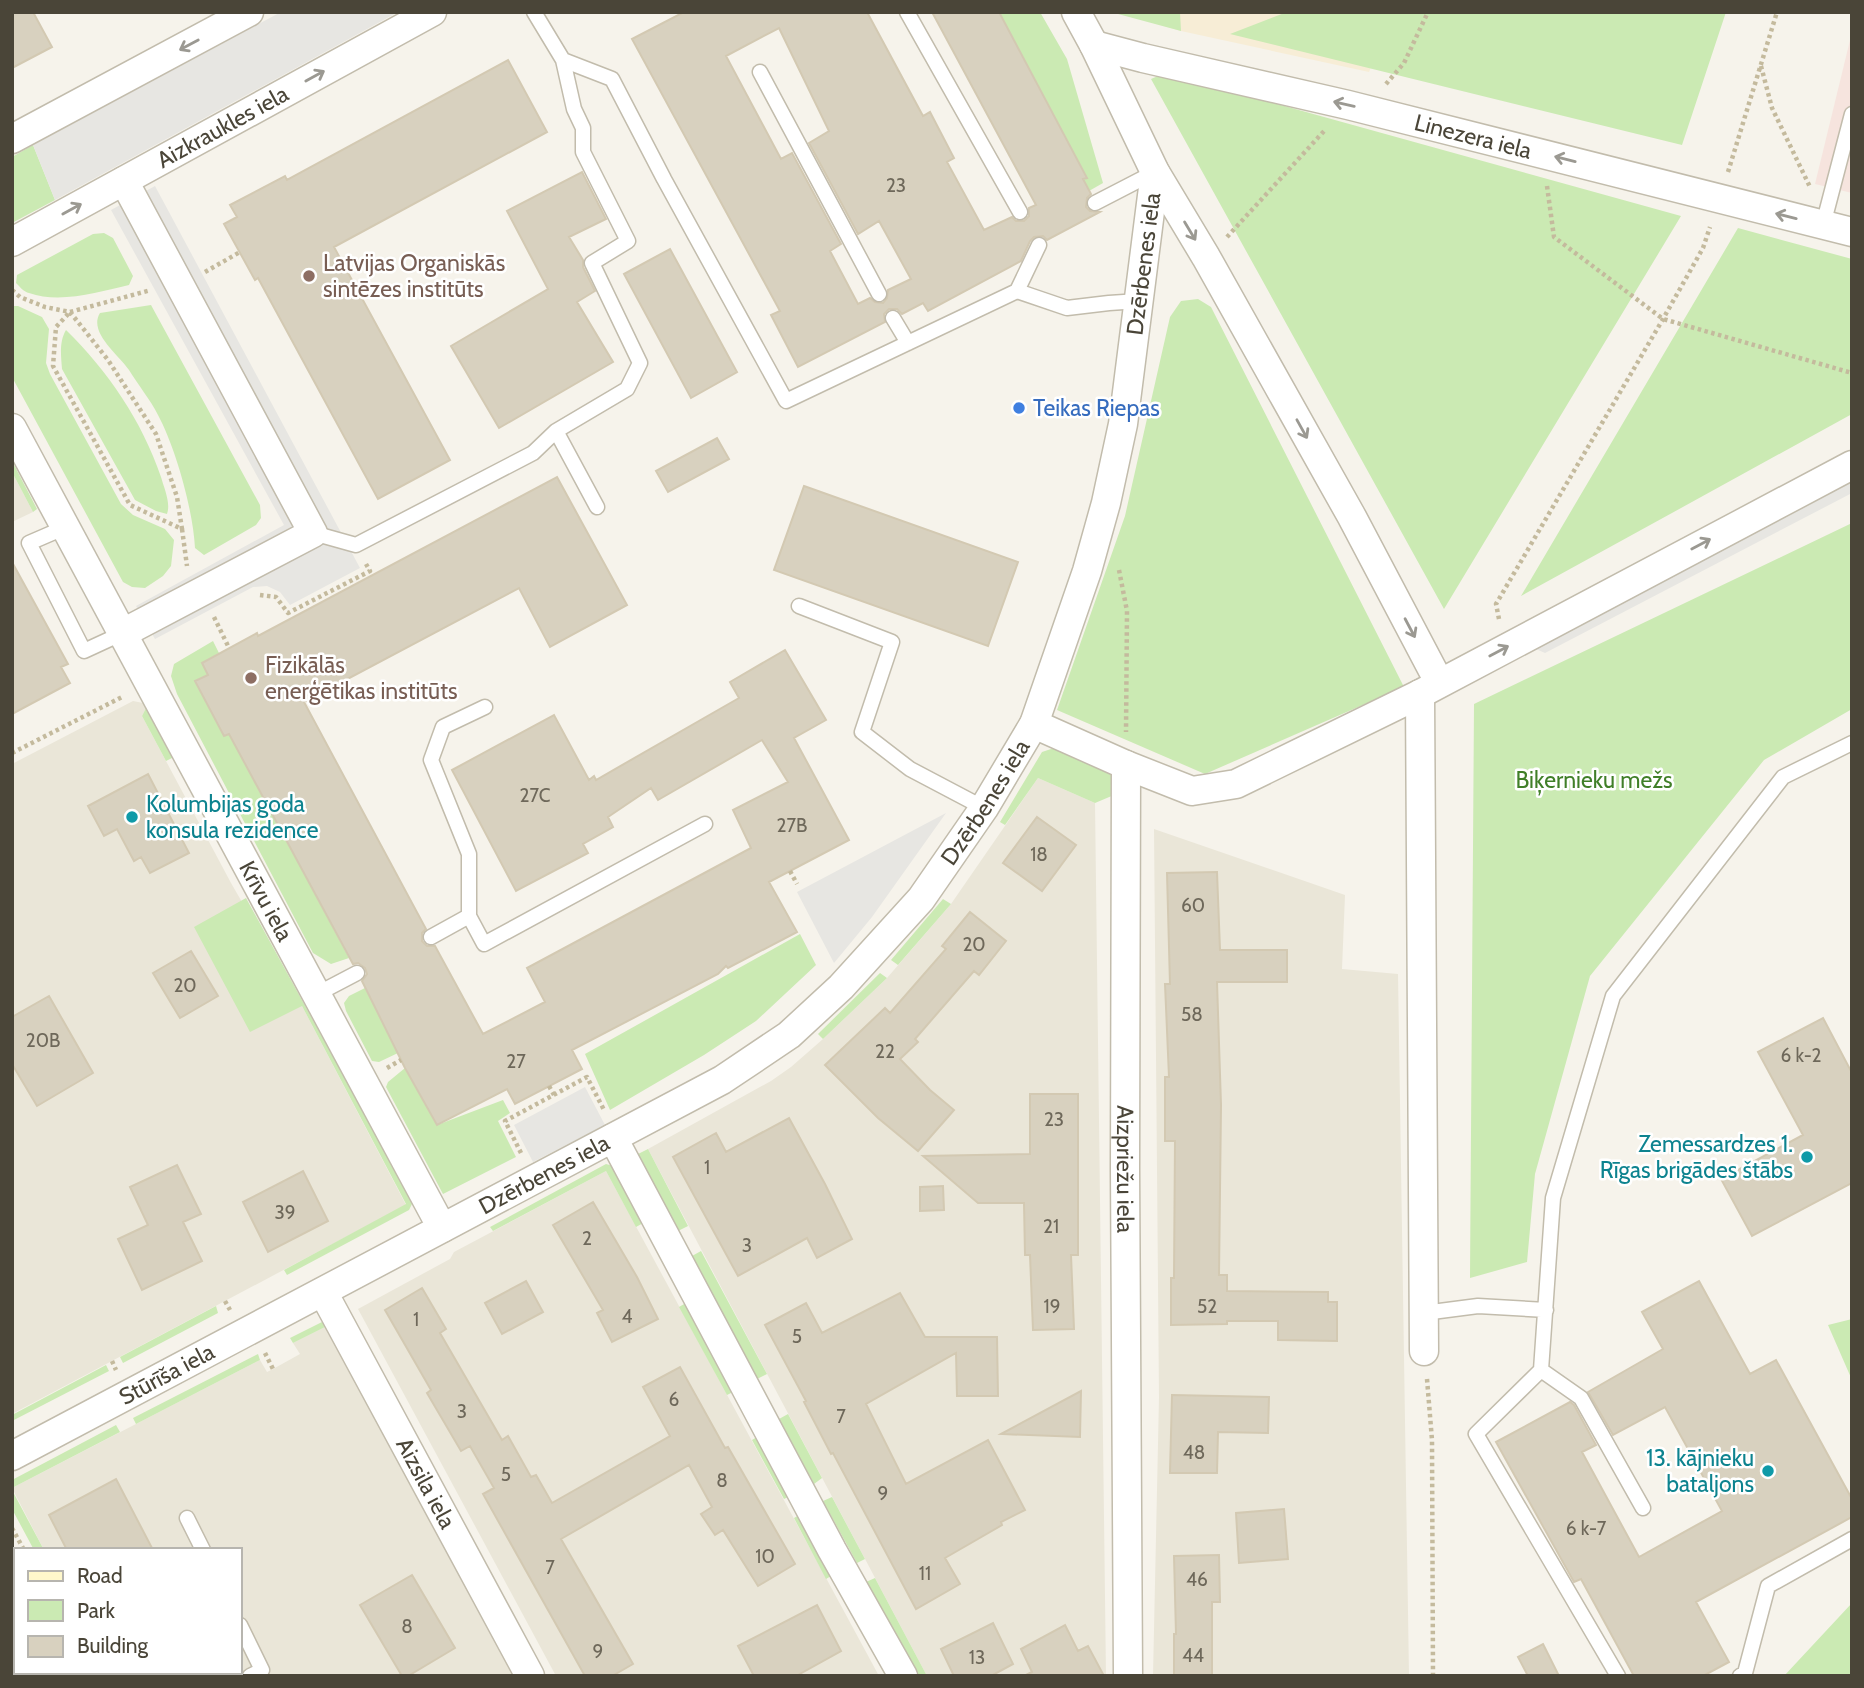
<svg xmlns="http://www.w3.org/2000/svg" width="1864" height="1688" font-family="Cabin,sans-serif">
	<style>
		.residential { fill: #eae6d8 }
		.commercial { fill: #f7edd6 }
		.medical { fill: #f6e4de }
		.green { fill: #cbeab3 }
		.parking { fill: #e7e6e2 }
		.building { fill: #d8d1bf; stroke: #d3c9b2; stroke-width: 2; fill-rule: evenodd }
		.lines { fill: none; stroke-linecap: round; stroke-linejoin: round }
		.service-casing { stroke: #c2bcac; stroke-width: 17 }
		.minor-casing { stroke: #c2bcac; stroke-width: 31 }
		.secondary-casing { stroke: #d6cc9a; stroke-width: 41 }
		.path { stroke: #c4ba9d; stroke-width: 4.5; stroke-dasharray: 3.5 3.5; stroke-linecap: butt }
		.service { stroke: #fff; stroke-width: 14 }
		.minor { stroke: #fff; stroke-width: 28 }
		.secondary { stroke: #fff8cb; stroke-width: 38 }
		.oneway { stroke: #9b9992 }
		.education-dot { fill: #8d6e63; stroke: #fff; stroke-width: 2.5 }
		.shop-dot { fill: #3f7fe0; stroke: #fff; stroke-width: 2.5 }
		.culture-dot { fill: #0f9aa8; stroke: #fff; stroke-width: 2.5 }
		.labels { text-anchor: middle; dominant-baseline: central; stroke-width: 5; stroke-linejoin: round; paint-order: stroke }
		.number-label { font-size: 19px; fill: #6e685a }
		.street-label { font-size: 23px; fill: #4a4538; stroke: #fff }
		.education-label { font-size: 23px; fill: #785e54; stroke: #fff; text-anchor: start }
		.shop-label { font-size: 23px; fill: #366cbe; stroke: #fff; text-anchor: start }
		.park-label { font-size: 23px; fill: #407f28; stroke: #fff }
		.culture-label { font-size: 23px; fill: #0d838f; stroke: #fff; text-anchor: end }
	</style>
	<rect width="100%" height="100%" fill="#f6f3eb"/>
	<path class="residential" d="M12 472 33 512 12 522Z
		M133 701 148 704 142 716 231 883 302 1006 406 1205 12 1414V764Z
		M1038 778 1095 803 1106 1676H927L648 1149 771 1081 791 1067 823 1039 887 978 951 904Z
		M1154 829 1345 895 1342 969 1398 974 1409 1676H1153L1159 1397Z
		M606 1171 879 1676H556L358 1309 450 1259 454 1252Z
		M327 1326 513 1676H112L110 1672H240V1550H44L12 1488 260 1360 267 1372 273 1369 300 1354 293 1343Z"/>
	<path class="commercial" d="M1117 12H1393L1369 72 1181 31Z"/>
	<path class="medical" d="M1852 32V193L1815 184Z"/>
	<path class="green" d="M999 12H1040L1067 59 1103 183 1089 191 1083 180 1086 178Z
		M1117 12H1180L1181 31 1118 14Z
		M1287 12H1726L1682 145 1230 34Z
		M1165 73 1681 216 1444 609 1151 79Z
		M33 145 55 200 12 223V157Z
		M1738 228 1852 259V414L1521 596Z
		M104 233 113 238 133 276 129 285C99 292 60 304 29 293 24 292 20 287 16 283L17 275 93 234Z
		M1198 299 1211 307 1404 687 1205 774 1057 710 1125 516 1170 317 1181 301Z
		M151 305 260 505 261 518 256 525 204 555 195 548C193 510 176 449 158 415 150 399 138 385 129 370 118 354 88 332 100 313Z
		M12 306H18L42 317 49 329 46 363 50 374 121 504 133 515 165 529 174 540 171 566 163 576 145 588 132 587 123 582 12 377Z
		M66 330C108 371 142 421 161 477 164 488 171 503 167 514L156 511 135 500 62 369C61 355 59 342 66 330Z
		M12 461 37 509 33 512 12 472Z
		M1852 523V709L1764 760 1590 976 1535 1174 1527 1262 1470 1278 1474 704Z
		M213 641 219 653 202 663 208 675 195 681 224 736 237 730 243 759 349 958 331 964 313 953 177 694 171 676 174 664Z
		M148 704 176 756 166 761 142 716Z
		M1057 747 1103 764 1115 776 1114 795 1095 803 1038 778 1005 825 1000 822 1042 752Z
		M246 898 411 1199 412 1204 409 1210 287 1275 284 1270 406 1204 302 1006 250 1032 194 927Z
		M943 899 951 904 898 965 891 960Z
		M800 934 816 965 756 1021 704 1055 610 1110 585 1054Z
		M880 973 887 978 823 1039 818 1034Z
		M365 988 398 1053 379 1062 372 1061 346 1011 344 1003 349 996Z
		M405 1068 437 1125 503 1100 510 1113 498 1121 516 1157 443 1194 386 1087 388 1082Z
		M648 1149 688 1226 678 1231 638 1154Z
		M606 1164 613 1166 645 1222 636 1227 606 1171 493 1231 490 1227Z
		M701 1251 767 1374 757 1379 692 1256Z
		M691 1300 737 1390 727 1395 679 1307Z
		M216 1306 218 1313 123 1363 120 1357Z
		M1852 1319V1380L1828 1325Z
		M330 1320 327 1326 293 1343 290 1338 322 1322Z
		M258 1354 260 1360 136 1424 133 1418Z
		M106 1365 109 1371 12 1421V1415Z
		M788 1414 822 1478 814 1484 779 1419Z
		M116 1425 120 1432 12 1488V1480Z
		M762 1434 794 1494 784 1499 752 1440Z
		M12 1490 44 1550H34L12 1509Z
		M832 1497 865 1559 857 1563 823 1501Z
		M803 1513 836 1573 826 1579 794 1518Z
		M875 1578 927 1676H916L866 1582Z
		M1852 1603V1676H1784Z"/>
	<path class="parking" d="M281 12H398L55 200 33 145Z
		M155 186 360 568 290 605 280 592 267 586 253 587 155 639 136 606 284 525 111 210Z
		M1852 465V493L1545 653 1518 641Z
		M946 813 872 917 834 963 797 892Z
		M585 1087 605 1125 533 1162 514 1125Z"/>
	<path class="building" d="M12 12H33L52 47 12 68Z
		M684 12H867L923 116 930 112 954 158 947 162 984 230 1012 217 1016 221H1024L1029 216V208L1036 205 932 12H999L1087 178 1083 179 1091 194 1087 198 1086 207 1090 211 1100 212 1047 240 1043 236 1034 237 1030 241 1021 261 928 311 923 303 902 314 897 309H889L884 314 885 322 798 367 771 315 780 311 632 39ZM779 28 829 131 809 143 858 234 879 221 911 279 888 290 887 298 883 303 875 302 870 298 858 304 830 251 841 244 792 153 781 159 726 56Z
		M508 60 547 132 334 247 450 460 378 499 258 278 255 280 224 224 237 217 230 205 285 176 287 180Z
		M582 172 606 219 569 237 583 260V267L595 291 577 302 613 362 499 428 451 346 548 289 507 211Z
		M670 249 737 372 691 398 624 274Z
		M717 438 729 459 668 492 656 471Z
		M557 477 627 605 550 647 519 588 304 702 426 929 422 933V941L427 946H435L483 1034 545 1002 527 968 751 848 733 810 788 782 762 740 658 800 651 788 608 817 613 827 583 844 588 853 516 891 452 770 554 715 589 780 594 776 596 780 739 698 730 682 785 650 826 720 794 738 849 840 769 882 797 932 728 968 726 966 718 974 572 1050 582 1069 515 1104 507 1089 437 1125 405 1068 362 981 367 974 365 968 358 963 353 964 229 734 224 736 195 681 208 675 202 663 257 633 258 636Z
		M804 486 1018 562 988 646 774 570Z
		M12 562 68 664 61 667 70 683 12 714Z
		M148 774 189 853 150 873 141 857 134 861 117 829 104 836 88 806Z
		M1037 817 1076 845 1042 891 1003 863Z
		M1217 872 1220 950H1287V982H1217L1221 1105 1219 1275H1227V1291L1328 1292V1302H1337V1341L1278 1340V1321H1227V1324L1171 1325V1278H1174L1175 1141H1165V1077H1169L1165 984H1170L1167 873Z
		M970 912 1006 941 979 975 974 971 915 1039 918 1042 900 1059 930 1090 954 1110 918 1151 878 1118 825 1065 885 1008 890 1013 946 949 942 946Z
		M191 951 218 996 180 1018 153 973Z
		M49 996 93 1073 37 1106 12 1064V1017Z
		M1823 1018 1852 1073V1183L1752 1236 1721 1179 1803 1135 1758 1052Z
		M1030 1094H1078V1255H1071L1074 1329 1033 1330 1030 1255H1025L1024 1203H978L923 1156 1030 1154Z
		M789 1118 825 1184 852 1239 817 1258 807 1238 738 1276 673 1157 716 1133 726 1152Z
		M177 1165 201 1214 183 1222 202 1261 142 1290 118 1239 148 1225 130 1187Z
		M303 1171 328 1221 268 1252 243 1202Z
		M943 1186 944 1210 920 1211V1187Z
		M593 1202 637 1277 658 1319 612 1342 597 1313 603 1310 553 1225Z
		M526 1281 543 1312 502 1334 485 1303Z
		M1699 1281 1750 1374 1776 1360 1852 1499V1517L1696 1602 1729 1662 1703 1676H1634L1581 1579 1574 1582 1496 1442 1570 1402 1574 1405 1596 1445 1582 1452 1639 1557 1722 1511 1665 1407 1613 1435 1588 1392 1663 1349 1642 1312Z
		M422 1288 446 1329 440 1333 502 1440 508 1436 531 1477 536 1475 552 1503 670 1436 643 1387 680 1367 725 1448 728 1447 795 1564 758 1586 723 1530 715 1535 701 1514 712 1507 689 1465 561 1539 633 1664 612 1676H585L483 1494 494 1488 470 1446 461 1451 427 1393 431 1390 385 1310Z
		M900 1293 925 1337H997L998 1396H957L956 1353 866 1404 906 1484 988 1440 1025 1510 1001 1522 1002 1525 945 1558 960 1584 916 1609 833 1453 831 1454 804 1402 806 1401 765 1325 806 1303 822 1333Z
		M1081 1391 1080 1437 1001 1434Z
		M1172 1395 1269 1397 1268 1433 1218 1432 1217 1473H1170Z
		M116 1479 153 1550H67L49 1515Z
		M1284 1509 1288 1559 1239 1563 1236 1513Z
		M1219 1555 1220 1602H1212V1676H1174V1634H1176L1174 1556Z
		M412 1575 455 1648 408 1676H402L360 1605Z
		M817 1605 841 1651 796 1676H754L738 1646Z
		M993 1623 1013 1664 991 1676H954L941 1649Z
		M1065 1625 1078 1651 1088 1646 1104 1676H1024L1032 1672 1021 1649Z
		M1543 1644 1559 1676H1528L1518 1657Z"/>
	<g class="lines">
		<g class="service-casing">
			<path id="service" d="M534 12 563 60 612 79 664 179 786 401 1017 291 1067 308 1109 303 1139 301
				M907 12 1020 212
				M760 72 879 294
				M1095 203 1155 172
				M1823 225 1852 114
				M1017 291 1039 245
				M893 318 908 343
				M556 431 597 507
				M66 527 29 543 84 651 123 633
				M313 533 356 545 533 453 556 431 627 389 640 363 592 263 628 241 583 152V128L574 109 563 60
				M799 606 892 642 862 732 910 769 984 808
				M469 916V854L431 760 443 727 485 707
				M431 937 469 916 484 944 705 824
				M317 994 357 973
				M1424 1313 1478 1306 1546 1310
				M1541 1370 1581 1398 1643 1508
				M187 1518 203 1550
				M240 1625 262 1670 250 1676
				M1618 1676 1476 1434 1541 1370 1553 1198 1613 996 1783 777 1852 743
				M1740 1676 1745 1673 1768 1586 1852 1539"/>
		</g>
		<g class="minor-casing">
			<g id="minor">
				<path d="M1076 12 1094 45 1155 172 1206 257 1352 517 1439 682"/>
				<path id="s1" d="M1094 45 1143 58 1348 105 1852 232"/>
				<path d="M12 139 249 12"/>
				<path id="s2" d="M12 242 432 12"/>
				<path id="s3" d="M12 428 442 1228"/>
				<path d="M123 633 313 533 124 181"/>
				<path d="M1420 694 1424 1351"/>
				<path d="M1034 724 1126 765 1192 791 1236 784 1420 694 1852 465"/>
				<path id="s4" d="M1126 765 1125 1169 1128 1676"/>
				<path d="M613 1138 832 1550 903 1676"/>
				<path id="s5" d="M323 1292 530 1676"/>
				<path id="s6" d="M12 1456 722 1080 789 1035 841 987 921 899 984 808 1034 724 1087 571 1106 503 1123 424 1155 172"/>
			</g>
		</g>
		<g class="secondary-casing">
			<path id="secondary" d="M12 1610 16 1616
				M46 1672 48 1676"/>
		</g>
		<path class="path" d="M1761 66 1772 108 1810 187
			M1386 84 1404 63 1428 12
			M1728 172 1777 12
			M1547 186 1554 237 1663 319 1852 373
			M1227 237 1325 130
			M205 272 240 252
			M12 290 20 297 45 307 70 312 151 290
			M70 312 108 360 156 434 177 497 182 529 130 505 53 366 56 327Z
			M182 529 187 566
			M1119 570 1127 611 1126 732
			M260 595 276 597 288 613 370 571 366 564
			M214 617 229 648
			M1499 619 1496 604 1663 319 1703 248 1710 227
			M12 753 124 696
			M790 871 797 884
			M387 1068 401 1060
			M549 1086 554 1095
			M521 1153 505 1121 587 1077 604 1110
			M225 1301 230 1310
			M265 1353 273 1369
			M112 1361 116 1370
			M1427 1379 1432 1440 1433 1676
			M12 1528 24 1550
			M90 1672 92 1676"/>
		<use href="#service" class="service"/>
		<use href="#minor" class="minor"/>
		<use href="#secondary" class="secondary"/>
	</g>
	<defs><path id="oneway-shaft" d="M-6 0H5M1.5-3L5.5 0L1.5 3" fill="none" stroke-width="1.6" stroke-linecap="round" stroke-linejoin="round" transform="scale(1.75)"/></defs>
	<g class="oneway">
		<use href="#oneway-shaft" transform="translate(189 45) rotate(152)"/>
		<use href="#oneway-shaft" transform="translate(315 76) rotate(-29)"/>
		<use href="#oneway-shaft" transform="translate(1344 104) rotate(-167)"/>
		<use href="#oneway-shaft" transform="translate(1565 159) rotate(-166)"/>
		<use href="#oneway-shaft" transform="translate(72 209) rotate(-29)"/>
		<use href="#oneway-shaft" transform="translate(1786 216) rotate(-166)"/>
		<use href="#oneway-shaft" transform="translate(1190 231) rotate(59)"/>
		<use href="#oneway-shaft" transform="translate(1302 429) rotate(61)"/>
		<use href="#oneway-shaft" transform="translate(1701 544) rotate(-28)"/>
		<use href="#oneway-shaft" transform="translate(1410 628) rotate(62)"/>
		<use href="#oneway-shaft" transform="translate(1499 651) rotate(-28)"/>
	</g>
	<g class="education-dot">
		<circle cx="309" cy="276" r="7"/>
		<circle cx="251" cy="678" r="7"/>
	</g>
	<circle class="shop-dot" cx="1019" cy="408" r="7"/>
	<g class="culture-dot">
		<circle cx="132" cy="817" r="7"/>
		<circle cx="1807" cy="1157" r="7"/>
		<circle cx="1768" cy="1471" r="7"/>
	</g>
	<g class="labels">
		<g class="number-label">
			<text x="896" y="185">23</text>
			<text x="535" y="795">27C</text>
			<text x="792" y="825">27B</text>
			<text x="1039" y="854">18</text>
			<text x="1193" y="905">60</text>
			<text x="974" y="944">20</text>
			<text x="185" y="985">20</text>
			<text x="1192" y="1014">58</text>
			<text x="43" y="1040">20B</text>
			<text x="885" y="1051">22</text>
			<text x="1801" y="1055">6 k-2</text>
			<text x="516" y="1061">27</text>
			<text x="1054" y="1119">23</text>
			<text x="707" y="1167">1</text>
			<text x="285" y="1212">39</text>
			<text x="1051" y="1226">21</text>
			<text x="587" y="1238">2</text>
			<text x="747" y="1245">3</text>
			<text x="1052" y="1306">19</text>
			<text x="1207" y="1306">52</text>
			<text x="627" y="1316">4</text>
			<text x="416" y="1319">1</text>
			<text x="797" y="1336">5</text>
			<text x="674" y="1399">6</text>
			<text x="462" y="1411">3</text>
			<text x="841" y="1416">7</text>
			<text x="1194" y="1452">48</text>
			<text x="506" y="1474">5</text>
			<text x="722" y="1480">8</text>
			<text x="883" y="1493">9</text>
			<text x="1586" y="1528">6 k-7</text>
			<text x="765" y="1556">10</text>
			<text x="550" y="1567">7</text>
			<text x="925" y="1573">11</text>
			<text x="1197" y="1579">46</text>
			<text x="407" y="1626">8</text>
			<text x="598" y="1651">9</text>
			<text x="1193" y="1655">44</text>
			<text x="977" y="1657">13</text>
		</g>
		<g class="street-label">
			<text stroke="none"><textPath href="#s2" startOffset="240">Aizkraukles iela</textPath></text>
			<text stroke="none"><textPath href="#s1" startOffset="390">Linezera iela</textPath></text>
			<text stroke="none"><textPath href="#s6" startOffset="1757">Dzērbenes iela</textPath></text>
			<text stroke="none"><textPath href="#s6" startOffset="1190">Dzērbenes iela</textPath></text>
			<text stroke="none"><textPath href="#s3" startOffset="537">Krīvu iela</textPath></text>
			<text stroke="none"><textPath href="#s4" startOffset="404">Aizpriežu iela</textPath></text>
			<text stroke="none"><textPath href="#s6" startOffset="602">Dzērbenes iela</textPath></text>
			<text stroke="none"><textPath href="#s6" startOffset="175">Stūrīša iela</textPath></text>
			<text stroke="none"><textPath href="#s5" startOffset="217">Aizsila iela</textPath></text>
		</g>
		<g class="education-label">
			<text x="323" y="263">Latvijas Organiskās<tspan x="323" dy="26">sintēzes institūts</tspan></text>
			<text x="265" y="665">Fizikālās<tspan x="265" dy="26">enerģētikas institūts</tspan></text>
		</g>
		<g class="shop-label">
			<text x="1033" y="408">Teikas Riepas</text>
		</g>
		<g class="park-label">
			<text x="1594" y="780">Biķernieku mežs</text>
		</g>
		<g class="culture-label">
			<text x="146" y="804" text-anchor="start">Kolumbijas goda<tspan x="146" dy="26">konsula rezidence</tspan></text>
			<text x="1793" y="1144">Zemessardzes 1.<tspan x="1793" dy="26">Rīgas brigādes štābs</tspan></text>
			<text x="1754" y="1458">13. kājnieku<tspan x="1754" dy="26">bataljons</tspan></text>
		</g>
	</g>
	<rect width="1864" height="1688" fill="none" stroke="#4a4538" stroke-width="28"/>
	<rect x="14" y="1548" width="228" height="126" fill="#ffffff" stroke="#b7b5af" stroke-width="2"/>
	<rect x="28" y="1571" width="35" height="10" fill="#fff8cb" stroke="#b7b5af" stroke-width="2"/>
	<text x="77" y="1583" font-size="21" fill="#4a4538">Road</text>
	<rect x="28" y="1600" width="35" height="21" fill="#cbeab3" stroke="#b7b5af" stroke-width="2"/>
	<text x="77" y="1618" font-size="21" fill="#4a4538">Park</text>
	<rect x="28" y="1636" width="35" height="21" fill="#d8d1bf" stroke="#b7b5af" stroke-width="2"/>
	<text x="77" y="1653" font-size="21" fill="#4a4538">Building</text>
</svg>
